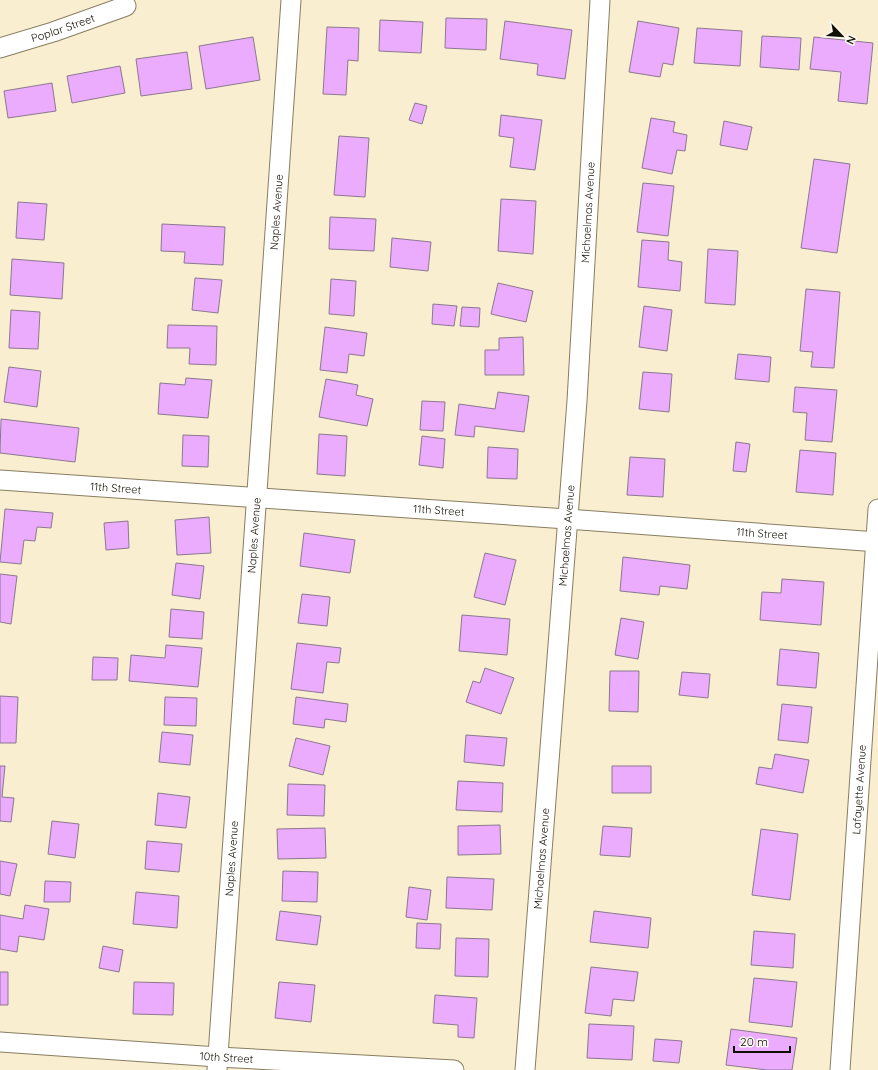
<svg xmlns="http://www.w3.org/2000/svg" width="878" height="1070" font-family="Quicksand,sans-serif">
	<style>
		.building { fill: #ebacfe; stroke: #8b7890 }
		.lines { fill: none; stroke-linecap: round; stroke-linejoin: round }
		.minor-casing { stroke: #877d61; stroke-width: 21 }
		.minor { stroke: #fff; stroke-width: 19 }
		.labels { text-anchor: middle; dominant-baseline: central; stroke-width: 3; stroke-linejoin: round; paint-order: stroke }
		.street-label { font-size: 11px; fill: #110e04; stroke: #fdfbf5 }
	</style>
	<rect width="100%" height="100%" fill="#f9eecf"/>
	<path class="building" d="M446 18 487 19 486 50 445 48Z
		M380 20 423 22 421 53 379 51Z
		M505 21 572 30 565 79 537 75 538 64 500 59Z
		M638 21 679 28 673 65 663 63 660 77 629 72Z
		M327 27 359 28 358 61 348 60 346 95 323 94Z
		M697 28 742 31 740 66 694 63Z
		M762 36 801 38 799 70 760 67Z
		M253 37 260 80 206 89 199 46Z
		M814 37 873 43 867 104 838 101 841 72 810 69Z
		M187 52 192 89 141 96 136 59Z
		M120 66 125 93 72 103 67 76Z
		M52 83 56 111 8 118 4 91Z
		M415 103 427 106 422 124 409 120Z
		M501 115 542 120 535 170 510 167 514 138 499 136Z
		M651 118 675 122 673 132 687 135 685 151 677 150 672 174 642 168Z
		M724 121 752 127 747 150 720 145Z
		M339 136 369 138 365 197 334 195Z
		M814 159 850 164 837 253 801 248Z
		M643 183 674 186 668 236 637 232Z
		M501 199 536 201 533 254 498 251Z
		M18 202 47 204 44 240 16 238Z
		M330 217 376 219 374 251 329 249Z
		M162 224 225 227 223 265 184 263 185 252 161 251Z
		M392 238 431 242 428 271 390 267Z
		M642 240 669 242 668 260 682 262 680 291 638 287Z
		M708 249 738 251 735 305 705 303Z
		M12 259 64 263 62 299 10 295Z
		M195 278 222 280 218 313 192 310Z
		M331 279 356 281 354 316 329 314Z
		M498 283 533 291 526 322 491 314Z
		M806 289 840 292 834 368 811 367 813 352 800 351Z
		M433 304 457 306 454 326 432 324Z
		M644 306 672 310 667 351 639 347Z
		M462 307 480 308 479 327 460 326Z
		M11 310 40 312 38 349 9 348Z
		M168 325 217 326 216 365 189 364 190 348H167Z
		M325 327 367 333 364 356 349 354 347 373 320 370Z
		M523 337 524 375H485V350H499V338Z
		M738 354 771 357 769 382 735 379Z
		M9 367 41 371 37 407 4 402Z
		M643 372 672 374 669 412 639 409Z
		M186 378 212 380 208 418 158 414 160 383 185 385Z
		M326 379 358 385 356 395 373 399 367 426 319 417Z
		M795 387 837 390 832 442 805 440 807 413 793 412Z
		M498 392 529 396 524 432 475 426 474 437 455 435 459 404 495 409Z
		M422 401 445 402 443 431 420 430Z
		M1 419 79 428 75 462 0 453Z
		M319 434 347 436 345 476 317 474Z
		M183 435 209 436 208 467 182 466Z
		M422 436 445 439 443 468 419 465Z
		M736 442 750 444 746 472 733 471Z
		M488 447 518 449 517 479 487 478Z
		M800 450 836 453 833 495 796 492Z
		M630 457 665 459 663 497 627 495Z
		M5 509 53 513 51 528 37 527 35 541 24 540 21 564 0 562Z
		M209 517 211 553 177 555 175 520Z
		M128 521 129 548 106 550 104 523Z
		M304 533 355 540 350 573 300 566Z
		M485 553 516 560 505 605 474 597Z
		M623 557 690 565 687 589 660 586 659 595 620 591Z
		M176 563 204 566 200 599 172 595Z
		M0 574 17 576 11 624 0 622Z
		M782 579 824 582 821 625 760 620 762 592 781 593Z
		M302 594 330 597 327 626 298 623Z
		M171 609 204 612 202 639 169 637Z
		M462 615 510 619 507 655 459 651Z
		M621 618 644 622 638 659 615 655Z
		M297 643 341 648 339 663 327 662 323 693 291 689Z
		M166 645 202 648 198 687 129 681 131 655 165 658Z
		M780 649 819 653 816 688 777 685Z
		M93 657 118 658 117 680H92Z
		M485 668 514 678 501 714 466 702 473 681 480 683Z
		M610 671H639L638 712 609 711Z
		M682 672 710 674 708 698 679 695Z
		M0 696 18 697 16 743H0Z
		M165 697 197 698 196 726 164 725Z
		M296 697 348 704 346 722 325 719 324 728 293 724Z
		M782 704 812 707 808 743 778 740Z
		M162 732 193 735 190 765 159 762Z
		M466 735 507 738 504 766 464 762Z
		M296 738 330 746 323 775 289 766Z
		M775 754 809 760 803 793 756 784 759 767 772 769Z
		M0 766H5L2 797 14 798 11 822 0 821Z
		M612 766H651V793H612Z
		M458 781 503 783 502 812 456 810Z
		M288 784 325 785 324 816 287 815Z
		M158 793 190 797 186 828 155 825Z
		M52 821 79 824 75 858 48 854Z
		M500 825 501 854 458 855V826Z
		M603 826 632 828 630 857 600 855Z
		M325 828 326 858 278 859 277 829Z
		M761 829 798 834 790 900 752 895Z
		M147 841 182 844 179 872 145 869Z
		M0 861 17 864 10 896 0 894Z
		M283 871 318 872 317 902 282 901Z
		M447 877 494 879 492 910 446 908Z
		M45 881 71 882 70 902H44Z
		M409 887 431 890 427 920 406 917Z
		M136 892 179 896 177 928 133 924Z
		M25 905 49 909 44 940 19 936 17 952 0 949V915L23 919Z
		M280 911 321 916 317 945 276 940Z
		M594 911 651 918 648 948 590 942Z
		M417 923 441 924 440 949 416 948Z
		M754 931 795 934 793 968 751 965Z
		M456 938 489 939 488 977 455 976Z
		M103 946 123 950 119 972 99 968Z
		M591 967 638 972 634 1001 613 999 611 1016 585 1013Z
		M0 972H8V1005H0Z
		M754 978 797 982 792 1027 749 1022Z
		M134 982 174 983 173 1015 133 1014Z
		M279 982 315 985 311 1022 275 1018Z
		M435 995 477 998 474 1038 458 1037V1025L433 1023Z
		M589 1024 634 1026 632 1060 587 1058Z
		M731 1029 797 1038 792 1070H767L726 1065Z
		M655 1039 682 1041 679 1063 653 1061Z"/>
	<g class="lines">
		<g class="minor-casing">
			<g id="minor">
				<path id="s1" d="M0 48 53 32 126 6"/>
				<path id="s2" d="M0 480 567 519 878 542"/>
				<path id="s3" d="M0 1042 218 1057 454 1070"/>
				<path id="s4" d="M217 1070 291 0"/>
				<path id="s5" d="M525 1070 577 401 600 0"/>
				<path id="s6" d="M840 1070 878 509"/>
			</g>
		</g>
		<use href="#minor" class="minor"/>
	</g>
	<g class="labels">
		<g class="street-label">
			<text stroke="none"><textPath href="#s1" startOffset="66">Poplar Street</textPath></text>
			<text stroke="none"><textPath href="#s4" startOffset="860">Naples Avenue</textPath></text>
			<text stroke="none"><textPath href="#s5" startOffset="860">Michaelmas Avenue</textPath></text>
			<text stroke="none"><textPath href="#s2" startOffset="116">11th Street</textPath></text>
			<text stroke="none"><textPath href="#s2" startOffset="440">11th Street</textPath></text>
			<text stroke="none"><textPath href="#s2" startOffset="764">11th Street</textPath></text>
			<text stroke="none"><textPath href="#s4" startOffset="536">Naples Avenue</textPath></text>
			<text stroke="none"><textPath href="#s5" startOffset="536">Michaelmas Avenue</textPath></text>
			<text stroke="none"><textPath href="#s6" startOffset="281">Lafayette Avenue</textPath></text>
			<text stroke="none"><textPath href="#s4" startOffset="212">Naples Avenue</textPath></text>
			<text stroke="none"><textPath href="#s5" startOffset="212">Michaelmas Avenue</textPath></text>
			<text stroke="none"><textPath href="#s3" startOffset="227">10th Street</textPath></text>
		</g>
	</g>
	<g transform="translate(842 36) rotate(115)" stroke="#fdfbf5" stroke-width="3" paint-order="stroke">
	<path d="M0-3L7 15L0 10L-7 15Z" fill="#110e04"/>
	<text y="-6" font-size="11" font-weight="bold" text-anchor="middle" fill="#110e04">N</text>
	</g>
	<path d="M734 1046v6h56v-6" fill="none" stroke="#110e04" stroke-width="2"/>
	<text x="740" y="1046" font-size="12" fill="#110e04" stroke="#fdfbf5" stroke-width="3" paint-order="stroke">20 m</text>
</svg>
